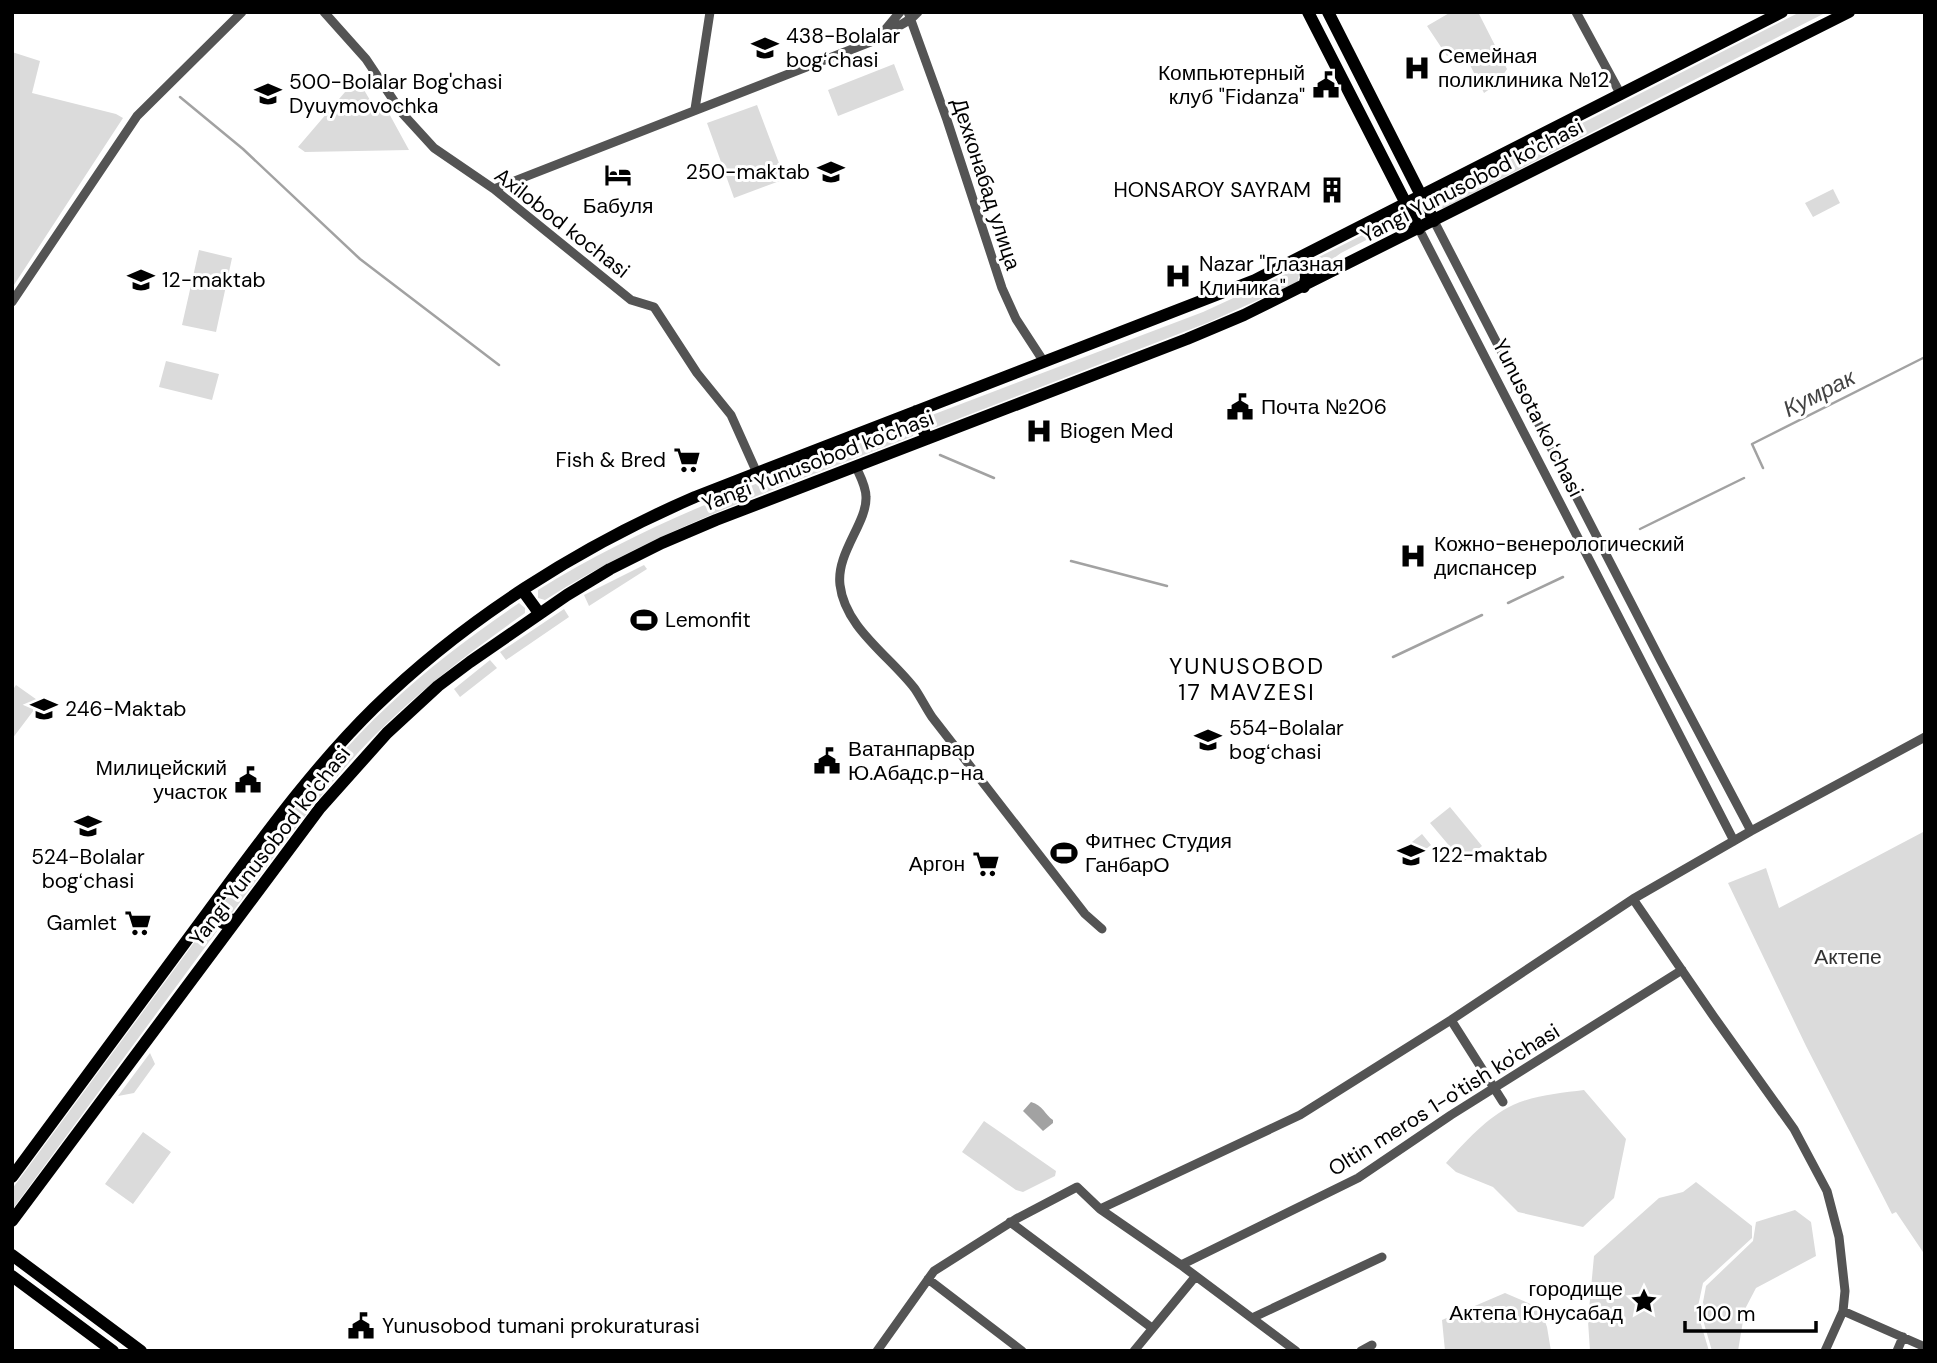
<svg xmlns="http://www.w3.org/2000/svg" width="1937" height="1363" font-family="'DM Sans',sans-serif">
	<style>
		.green { fill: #dbdbdb }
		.water { fill: #a2a2a2 }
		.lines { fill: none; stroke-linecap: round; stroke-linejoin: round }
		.stream { stroke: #a2a2a2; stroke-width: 2.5 }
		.minor { stroke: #545454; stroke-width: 9 }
		.major { stroke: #000; stroke-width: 12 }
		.labels { text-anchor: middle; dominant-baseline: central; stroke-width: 6; stroke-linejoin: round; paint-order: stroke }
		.poi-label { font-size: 21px; fill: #000; stroke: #fff; text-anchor: start }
		.street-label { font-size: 21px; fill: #000; stroke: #fff }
		.park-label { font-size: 21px; fill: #323232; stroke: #fff }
		.water-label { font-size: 23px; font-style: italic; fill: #434343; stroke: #fff }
		.neighbourhood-label { font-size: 23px; letter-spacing: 2px; fill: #000; stroke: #fff }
	</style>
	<rect width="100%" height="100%" fill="#fff"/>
	<path class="green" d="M1451 12H1478L1507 69 1497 84 1484 93 1462 49 1447 56 1427 26Z
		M1800 12H1827L1444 208 1431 209 1429 206 1437 197Z
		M12 52 40 61 32 93 116 114 123 118 12 288Z
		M894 64 904 90 838 116 828 90Z
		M357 78 377 112 386 108 409 150 305 152 298 147Z
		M757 105 785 179 734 198 707 123Z
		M1833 189 1840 203 1813 217 1805 203Z
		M1402 215 1405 220 1341 253 1312 274 1307 263Z
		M199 250 232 258 216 332 182 325Z
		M1292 271 1299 274 1298 282 1207 323 937 427 932 428 928 424 932 415 1203 312Z
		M166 361 219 374 212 400 159 387Z
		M908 425 915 429 913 436C788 485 659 527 545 600L538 598V590C653 518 782 474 908 425Z
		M644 565 647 569 589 606 584 595Z
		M519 603 525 608V613C471 651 418 691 372 738 319 793 275 856 229 917L222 916 219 909C272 839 324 765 389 705 429 667 474 634 519 603Z
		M564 609 569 617 506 660 500 652Z
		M490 660 497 668 460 697 454 689Z
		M16 685 40 702 12 739V691Z
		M1450 807 1482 846 1463 862 1430 823Z
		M1925 831V1255L1896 1212 1892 1214 1806 1046 1728 883 1766 868 1779 908Z
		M1422 834 1431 845 1407 864 1398 853Z
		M211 924 216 927 217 931 12 1210V1189L207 925Z
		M150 1053 155 1064 134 1093 118 1096Z
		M1584 1090 1626 1139 1614 1198 1583 1227 1518 1212 1493 1187 1456 1172 1446 1163C1466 1141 1486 1118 1513 1105 1535 1095 1561 1093 1584 1090Z
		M984 1121 1056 1171 1055 1176 1023 1192 1016 1190 962 1152Z
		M143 1132 171 1152 133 1204 105 1184Z
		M1696 1182 1752 1226V1238L1703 1283 1697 1311 1709 1351H1590L1588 1321 1594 1256 1659 1198 1683 1192Z
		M1795 1210 1811 1222 1816 1256 1756 1288 1745 1309 1738 1351H1712L1701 1313 1706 1286 1753 1241 1756 1222Z
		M1505 1293 1540 1308 1547 1327 1551 1351H1445L1442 1320Z"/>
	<path class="water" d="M1031 1102C1043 1105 1045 1115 1053 1120V1123L1043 1131 1023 1111Z"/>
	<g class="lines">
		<path class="stream" d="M180 97 243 149 360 259 499 365
			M940 455 994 478
			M1763 468 1752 444 1925 357
			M1640 529 1744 478
			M1071 561 1167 586
			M1508 603 1563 577
			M1393 657 1482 615"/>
		<path class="minor" d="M324 12 366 59 402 113 434 148 494 189 631 300 654 307 697 373 731 415 757 473
			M908 12 947 120 1002 288 1016 319 1044 362
			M1576 12 1621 95
			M885 30 900 12
			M695 109 710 12
			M494 189 873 41C887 29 906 26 918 12
			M1434 221 1661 661 1751 831
			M1419 229 1734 841
			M12 302 137 116 242 12
			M856 467C860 476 866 486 866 497 867 523 836 553 840 585 845 628 890 656 915 689 921 698 926 708 932 717L1085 914 1102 929
			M1633 899 1714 1017 1794 1129 1827 1191 1839 1237 1845 1291 1843 1311 1825 1351
			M1451 1020 1503 1102
			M1100 1209 1181 1265 1296 1351
			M1010 1222 1152 1328
			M1181 1265 1358 1178 1451 1115 1682 970
			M928 1279 1022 1351
			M1843 1311 1925 1347
			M1252 1318 1382 1257
			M877 1351 934 1271 1016 1219 1077 1187 1100 1209 1300 1115 1451 1020 1633 899 1751 831 1925 737
			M1134 1351 1195 1277
			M1361 1351 1372 1345
			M1897 1351 1903 1337"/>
		<path class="major" d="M1308 12 1419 229
			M1328 12 1434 221
			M1292 262 1299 263 1305 267 1306 278 1304 287
			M916 411 927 439
			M523 591 539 613
			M213 905C214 914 215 919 223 923L236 919
			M12 1177C77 1089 142 1001 207 913 260 842 311 770 374 708 465 619 579 547 695 497L1255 280 1782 12
			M12 1221 320 808 387 733 438 686 470 662 567 595 610 569 662 543 716 520 1187 339 1244 315 1849 12
			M12 1255 141 1351
			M12 1276 113 1351"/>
	</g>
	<defs>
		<g id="school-bare" transform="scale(2.1)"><path d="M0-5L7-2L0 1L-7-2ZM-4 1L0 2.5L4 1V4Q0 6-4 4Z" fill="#000" stroke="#fff" stroke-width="2.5" paint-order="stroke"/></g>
		<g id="hospital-bare" transform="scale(2.1)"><path d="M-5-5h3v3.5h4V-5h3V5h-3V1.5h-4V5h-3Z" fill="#000" stroke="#fff" stroke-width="2.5" paint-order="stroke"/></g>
		<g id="civic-bare" transform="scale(2.1)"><path d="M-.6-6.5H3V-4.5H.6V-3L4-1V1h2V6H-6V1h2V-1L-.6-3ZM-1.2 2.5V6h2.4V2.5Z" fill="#000" stroke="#fff" stroke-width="2.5" paint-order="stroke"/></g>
		<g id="hotel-bare" transform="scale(2.1)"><path d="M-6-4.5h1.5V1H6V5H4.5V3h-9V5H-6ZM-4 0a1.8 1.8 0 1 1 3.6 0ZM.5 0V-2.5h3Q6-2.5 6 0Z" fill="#000" stroke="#fff" stroke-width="2.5" paint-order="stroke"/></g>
		<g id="building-bare" transform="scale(2.1)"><path d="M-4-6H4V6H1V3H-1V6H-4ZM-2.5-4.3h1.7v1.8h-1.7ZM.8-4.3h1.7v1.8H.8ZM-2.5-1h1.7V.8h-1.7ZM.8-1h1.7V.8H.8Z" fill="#000" stroke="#fff" stroke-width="2.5" paint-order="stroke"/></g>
		<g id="supermarket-bare" transform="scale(2.1)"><path d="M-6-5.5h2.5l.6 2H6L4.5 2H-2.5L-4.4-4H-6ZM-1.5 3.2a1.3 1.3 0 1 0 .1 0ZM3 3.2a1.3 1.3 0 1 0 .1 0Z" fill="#000" stroke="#fff" stroke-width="2.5" paint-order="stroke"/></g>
		<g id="stadium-bare" transform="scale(2.1)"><path d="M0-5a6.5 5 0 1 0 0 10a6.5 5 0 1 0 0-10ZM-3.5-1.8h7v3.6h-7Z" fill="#000" stroke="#fff" stroke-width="2.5" paint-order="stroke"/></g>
		<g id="sight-bare" transform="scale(2.1)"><path d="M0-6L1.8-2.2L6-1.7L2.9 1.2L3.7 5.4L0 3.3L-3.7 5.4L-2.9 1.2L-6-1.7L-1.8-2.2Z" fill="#000" stroke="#fff" stroke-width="2.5" paint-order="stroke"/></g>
	</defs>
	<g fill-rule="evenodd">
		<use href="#school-bare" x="765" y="48"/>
		<use href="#hospital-bare" x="1417" y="68"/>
		<use href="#civic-bare" x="1326" y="85"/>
		<use href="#school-bare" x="268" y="94"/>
		<use href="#school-bare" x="831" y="172"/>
		<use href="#hotel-bare" x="618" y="175"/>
		<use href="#building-bare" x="1332" y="190"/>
		<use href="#hospital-bare" x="1178" y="276"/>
		<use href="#school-bare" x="141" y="280"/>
		<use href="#civic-bare" x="1240" y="407"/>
		<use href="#hospital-bare" x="1039" y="431"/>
		<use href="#supermarket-bare" x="687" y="460"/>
		<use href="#hospital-bare" x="1413" y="556"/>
		<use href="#stadium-bare" x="644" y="620"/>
		<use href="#school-bare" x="44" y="709"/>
		<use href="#school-bare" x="1208" y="740"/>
		<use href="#civic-bare" x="827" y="761"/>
		<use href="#civic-bare" x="248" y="780"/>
		<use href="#school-bare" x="88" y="826"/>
		<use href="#stadium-bare" x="1064" y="853"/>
		<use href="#school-bare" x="1411" y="855"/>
		<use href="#supermarket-bare" x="986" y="864"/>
		<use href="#supermarket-bare" x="138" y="923"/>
		<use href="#sight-bare" x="1644" y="1301"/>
		<use href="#civic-bare" x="361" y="1326"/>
	</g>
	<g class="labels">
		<g class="poi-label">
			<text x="786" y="36">438-Bolalar<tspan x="786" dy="24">bogʻchasi</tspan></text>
			<text x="1438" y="56">Семейная<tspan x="1438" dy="24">поликлиника №12</tspan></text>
			<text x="1305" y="73" text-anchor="end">Компьютерный<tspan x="1305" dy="24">клуб "Fidanza"</tspan></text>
			<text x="289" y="82">500-Bolalar Bog'chasi<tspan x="289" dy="24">Dyuymovochka</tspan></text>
			<text x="810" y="172" text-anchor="end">250-maktab</text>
			<text x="1311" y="190" text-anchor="end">HONSAROY SAYRAM</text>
			<text x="618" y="206" text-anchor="middle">Бабуля</text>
			<text x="1199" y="264">Nazar "Глазная<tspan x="1199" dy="24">Клиника"</tspan></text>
			<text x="162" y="280">12-maktab</text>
			<text x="1261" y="407">Почта №206</text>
			<text x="1060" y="431">Biogen Med</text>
			<text x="666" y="460" text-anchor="end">Fish &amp; Bred</text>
			<text x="1434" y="544">Кожно-венерологический<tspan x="1434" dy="24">диспансер</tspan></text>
			<text x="665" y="620">Lemonfit</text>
			<text x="65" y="709">246-Maktab</text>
			<text x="1229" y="728">554-Bolalar<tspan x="1229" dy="24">bogʻchasi</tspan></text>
			<text x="848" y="749">Ватанпарвар<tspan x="848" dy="24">Ю.Абадс.р-на</tspan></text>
			<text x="227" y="768" text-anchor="end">Милицейский<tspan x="227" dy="24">участок</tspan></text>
			<text x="1085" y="841">Фитнес Студия<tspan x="1085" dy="24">ГанбарО</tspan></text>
			<text x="1432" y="855">122-maktab</text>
			<text x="88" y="857" text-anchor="middle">524-Bolalar<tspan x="88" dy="24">bogʻchasi</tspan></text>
			<text x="965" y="864" text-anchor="end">Аргон</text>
			<text x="117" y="923" text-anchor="end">Gamlet</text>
			<text x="1623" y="1289" text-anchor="end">городище<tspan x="1623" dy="24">Актепа Юнусабад</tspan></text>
			<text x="382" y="1326">Yunusobod tumani prokuraturasi</text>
		</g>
		<g class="street-label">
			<text transform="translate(1472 181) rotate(-27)">Yangi Yunusobod ko'chasi</text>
			<text transform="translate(986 184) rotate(72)">Дехконабад улица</text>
			<text transform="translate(562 223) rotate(38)">Axilobod kochasi</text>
			<text transform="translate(1538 418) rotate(63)">Yunusota koʻchasi</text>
			<text transform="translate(818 461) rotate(-21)">Yangi Yunusobod ko'chasi</text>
			<text transform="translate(270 846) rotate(-52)">Yangi Yunusobod ko'chasi</text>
			<text transform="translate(1444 1100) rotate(-32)">Oltin meros 1-o'tish ko'chasi</text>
		</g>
		<g class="park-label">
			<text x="1848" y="957">Актепе</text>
		</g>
		<g class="water-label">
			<text transform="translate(1819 393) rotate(-27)">Кумрак</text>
		</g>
		<g class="neighbourhood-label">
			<text x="1247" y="666">YUNUSOBOD<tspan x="1247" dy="26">17 MAVZESI</tspan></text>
		</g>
	</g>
	<rect width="1937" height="1363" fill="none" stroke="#000000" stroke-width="28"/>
	<path d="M1685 1321v10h131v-10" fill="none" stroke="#000000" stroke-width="3.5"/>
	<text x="1696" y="1321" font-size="21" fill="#000000" stroke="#ffffff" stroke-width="5" paint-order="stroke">100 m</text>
</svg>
